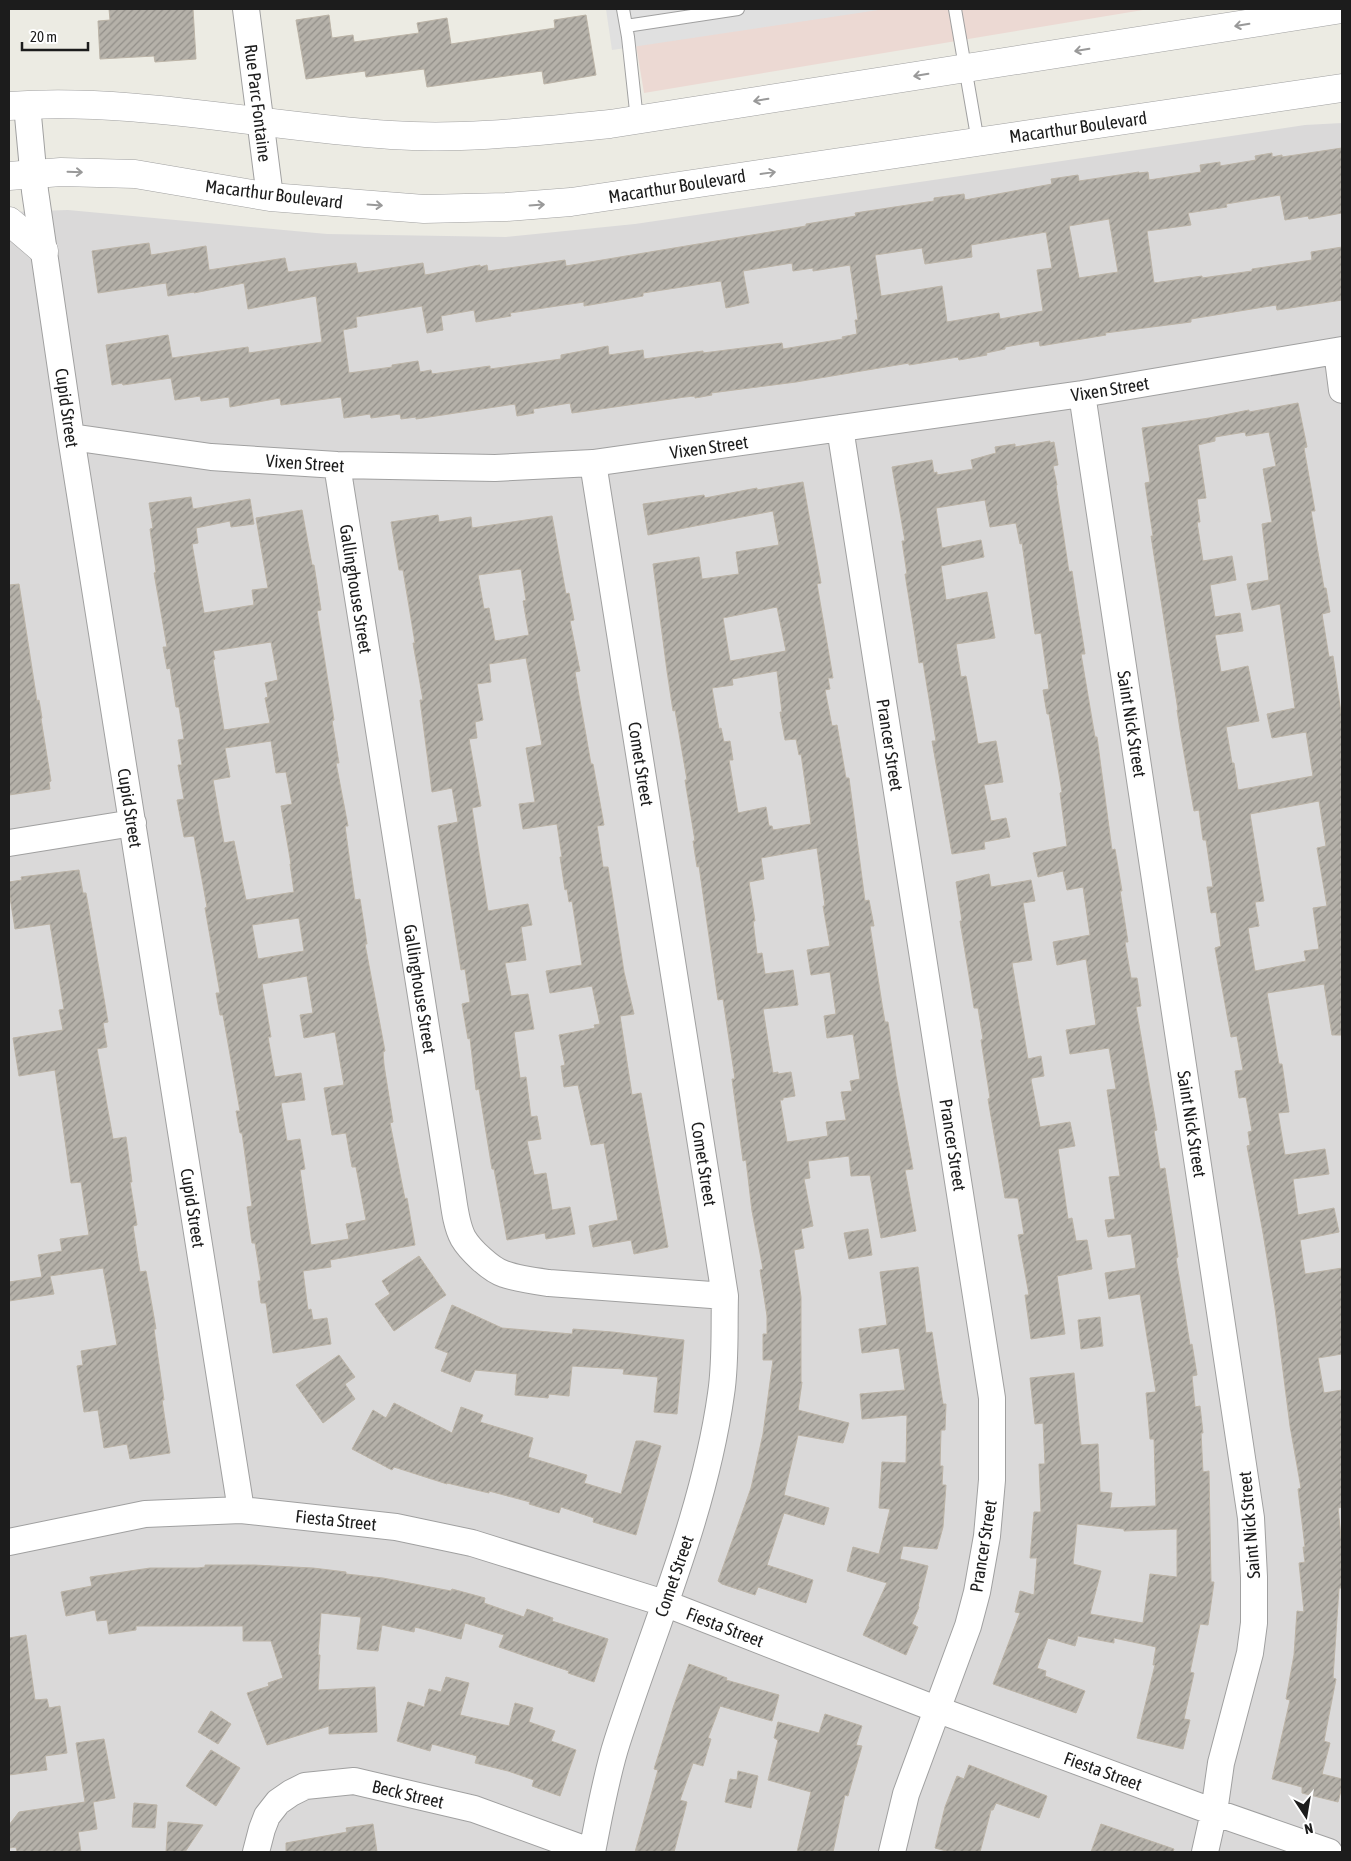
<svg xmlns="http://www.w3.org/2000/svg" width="1351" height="1861" font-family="'Asap Condensed',sans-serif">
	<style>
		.residential { fill: #dad9d9 }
		.commercial { fill: #ecd9d3 }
		.parking { fill: #e0e0e0 }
		.building { fill: url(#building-hatch); stroke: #bcb4a7; fill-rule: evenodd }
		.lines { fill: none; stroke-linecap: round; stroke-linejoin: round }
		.service-casing { stroke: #a0a0a0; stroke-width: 14 }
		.minor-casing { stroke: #a0a0a0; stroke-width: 28 }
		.tertiary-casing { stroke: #a0a0a0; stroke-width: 29 }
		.service { stroke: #fff; stroke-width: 12 }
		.minor { stroke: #fff; stroke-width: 26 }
		.tertiary { stroke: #fff; stroke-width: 28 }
		.oneway { stroke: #999 }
		.labels { text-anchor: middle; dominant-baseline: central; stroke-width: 4; stroke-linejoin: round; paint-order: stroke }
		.street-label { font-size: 18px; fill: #1c1c1c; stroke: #fff }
	</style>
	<defs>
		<pattern id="building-hatch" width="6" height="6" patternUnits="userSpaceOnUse" patternTransform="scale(1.25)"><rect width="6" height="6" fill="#b5b1a9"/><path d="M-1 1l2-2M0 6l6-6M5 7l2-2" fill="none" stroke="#928f89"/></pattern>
	</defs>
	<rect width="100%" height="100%" fill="#ecebe3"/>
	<path class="residential" d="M1342 123V1852H9V212L68 210 327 234 506 237 635 224 1305 125Z"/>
	<path class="commercial" d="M630 9H1149L644 93Z"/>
	<path class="parking" d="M606 9H885L612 50Z"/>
	<path class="building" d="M109 9H193L196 59 155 62 154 56 100 59 98 21 110 20Z
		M329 15 332 38 353 35 354 42 419 33 417 23 447 18 451 44 555 28 554 20 586 15 596 75 544 84 542 71 427 87 424 69 366 77 365 71 306 79 296 20Z
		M1342 148V213L1309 219 1308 216 1285 220 1280 195 1226 204 1227 207 1188 213 1191 225 1147 231 1154 283 1202 276V278L1252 271V269L1312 260 1311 252 1342 247V300L1277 310 1276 305 1191 319V322L1105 333 1106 335 1040 346 1039 341 1005 347V349L986 353 987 355 959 360 958 357 909 365V363L796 382 711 393 712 395 695 398V396L685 397 572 413 570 403 533 409 534 413 517 416 515 404 416 419V417L401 419 400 414 371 418 370 414 344 418 341 397 281 405 280 398 230 407 229 397 201 401 200 396 175 400 171 378 123 385 122 383 112 385 106 345 168 335 172 358 248 347 249 353 322 342 316 296 248 309 244 283 194 293V292L168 296 166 283 98 293 92 251 149 243 151 255 206 246 209 270 285 258 288 272 356 263 358 273 423 263 425 275 480 265V267L487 265 488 271 565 260 566 266 806 226V224L856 216 855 213 934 201V198L964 194 965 200 1052 184 1051 179 1078 175 1079 181 1139 172V173L1148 172 1149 180 1201 172 1200 165 1220 162V166L1256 160 1255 156 1272 153V157L1282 155V157ZM1109 219 1118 272 1079 278 1069 226ZM1046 232 1052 268 1037 270 1043 311 1000 319 999 313 947 322 942 286 881 296 875 255 922 248 925 264 972 257 971 245ZM792 263 793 271 813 268V271L850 265 858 320H855L857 334 842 337 843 339 783 349 782 343 703 353V351L644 359 643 350 609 355 608 346 561 355V359L490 369V366L432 374 431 370 420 372 418 361 392 365V367L349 373 343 330 357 327 356 317 422 306 427 333 443 330 441 316 474 310 476 322 511 316 510 313 584 302V306L643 296V293L721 281 726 308 749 303 743 271Z
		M1298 403 1307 447 1304 448 1315 511H1311L1324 588H1326L1330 612 1322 614 1329 657 1333 656 1342 720V1035H1332L1324 984 1267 993 1279 1064H1282L1289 1112 1278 1113 1285 1155 1325 1149 1329 1174 1293 1179 1298 1215 1334 1208 1339 1232 1300 1240 1305 1274 1342 1268V1354L1318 1358 1324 1393 1342 1390V1507L1338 1508 1342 1546V1588H1339L1333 1678 1336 1679 1324 1741 1330 1743 1322 1774 1342 1779V1787L1338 1802 1302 1793V1787L1272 1779 1290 1700 1286 1699 1294 1655 1297 1611 1304 1612 1299 1563 1305 1562 1303 1547H1305L1298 1489 1301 1488 1290 1426 1275 1308 1263 1233 1247 1146 1250 1145 1248 1132 1252 1131 1246 1097 1239 1098 1235 1071 1243 1070 1237 1036 1231 1037 1215 948 1221 946 1216 912 1211 913 1207 887H1213L1206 840H1203L1199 810 1194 811 1181 736 1177 710H1178L1151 536H1153L1145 483 1150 482 1142 428 1209 418 1249 410V412ZM1245 432 1246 436 1269 432 1276 466 1263 469 1272 522 1262 524 1269 580 1247 584 1252 610 1280 604 1295 708 1267 714 1272 738 1306 732 1313 776 1238 790 1234 763H1232L1226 727 1259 721 1248 666 1221 672 1215 635 1243 631 1240 613 1215 617 1210 585 1236 580 1232 556 1203 561 1197 522H1200L1197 499 1206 498 1198 445 1215 441V437ZM1319 801 1326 846 1317 848 1327 906 1313 908 1319 949 1304 951 1306 961 1255 971 1248 928 1259 926 1255 902 1264 901 1250 814Z
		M1050 441V443L1054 442 1058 465 1053 466 1057 485H1056L1069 572 1072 571 1076 598 1085 654H1081L1095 737H1097L1112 850 1115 849 1122 891H1120L1128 942H1125L1131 978H1137L1141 1006 1136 1007 1157 1130 1154 1131 1160 1169 1165 1168 1178 1257 1176 1258 1190 1345 1192 1344 1197 1375 1192 1376 1195 1407 1200 1406 1203 1433H1201L1203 1472 1209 1471 1211 1582H1214L1208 1625 1200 1624 1190 1672 1194 1673 1184 1719 1190 1720 1183 1749 1137 1738 1155 1665H1153L1156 1647 1114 1638V1643L1078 1636 1075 1646 1048 1638 1037 1668 1046 1671 1045 1676 1085 1691 1076 1713 993 1684 1020 1613 1015 1612 1020 1591 1034 1595 1037 1558H1030L1034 1512H1041L1039 1464H1045L1043 1423 1035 1424 1030 1378 1074 1373 1081 1445 1098 1444 1100 1492 1112 1493 1110 1508 1156 1506 1154 1439H1150L1146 1393 1156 1392 1140 1294 1109 1299 1105 1273 1136 1268 1131 1234 1108 1237 1105 1220 1115 1219 1109 1177 1120 1176 1107 1090 1116 1089 1109 1048 1070 1054 1066 1030 1096 1025 1086 959 1057 965 1053 942 1090 935 1083 887 1067 890 1063 871 1038 877 1033 853 1067 846 1060 793 1062 792 1049 714H1047L1043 690 1049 689 1041 633 1035 634 1022 543 1020 544 1016 523 990 527 985 500 936 508 942 548 981 540 984 557 941 566 946 600 987 592 995 638 956 644 961 677 966 676 978 744 996 741 1003 782 984 785 991 821 1006 818 1010 837 984 842 985 849 952 854 932 741H936L923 662 919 663 915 636 905 574H907L902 541H905L892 467 932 460 934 473 937 472V475L973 469 971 460 996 453 995 447 1015 444V447ZM1077 1524 1124 1529V1531L1177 1529V1577L1150 1574 1143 1623 1090 1614 1101 1571 1073 1564Z
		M803 482 821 583 817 584 833 678H828L830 689 825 690 832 726 837 725 846 778H849L865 901 869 900 874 926H870L882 1004 885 1022H888L896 1076 913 1169 905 1170 916 1231 881 1238 870 1175 851 1176 849 1156 808 1161 810 1178 804 1179 813 1226 801 1229 804 1248 794 1250 801 1297V1382H802L798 1410 849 1423 843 1443 798 1435 784 1495 829 1508 824 1525 784 1513 767 1565 813 1580 806 1603 758 1587 755 1595 722 1584 718 1581 751 1488 763 1434 773 1360H763V1334H767V1316L760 1270 763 1269 752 1211 746 1160 743 1161 740 1138 732 1079H735L723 999 718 1000 699 866 697 867 693 841H695L685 780H687L675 710 673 711 667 671 653 564 699 557 702 579 739 574 736 552 779 545 773 511 648 535 643 504 704 495 705 498 757 488V490ZM777 607 786 651 730 661 723 618ZM777 671 782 712H780L785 740 796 739 799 755 801 754 811 824 773 830 772 826H769L766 807 738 813 729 760H733L730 741 724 742 721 728 719 729 712 688 733 685 732 679ZM817 848 825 906H823L830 946 807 950 811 975 830 972 836 1014 824 1016 827 1038 853 1034 860 1079 850 1081 852 1091 841 1092 846 1120 826 1122 828 1136 787 1142 780 1100H783V1098L795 1096 791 1072 778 1074V1072L773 1073 763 1009 798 1005 793 970 765 974 762 953 757 954 753 921H755L749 882 764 879 761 858Z
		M191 497 193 509 250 499 254 524 231 527 230 521 196 528 198 543 192 544 204 613 254 605 252 590 268 588 256 518 302 510 312 565H314L321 610 317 611 334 720 332 721 339 763H336L348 826H345L355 900 360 899 367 944H365L385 1051 383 1052 384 1065 393 1122 390 1123 405 1199 407 1198 415 1245 330 1260 331 1267 303 1271 308 1310 311 1309 313 1320 327 1318 331 1344 273 1353 266 1303H261L258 1281H261L255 1243H252L247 1207 252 1206 242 1133H240L236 1111H240L223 1015H220L216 993H220L205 908 207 907 194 836 184 837 177 800 184 799 178 765H182L178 740 184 739 179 707H176L170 668 167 669 163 647H167L154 573 156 572 150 529 153 528 149 503ZM271 642 278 680 265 683 268 697 265 698 270 723 224 730 213 660 215 659 213 651ZM271 741 276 773 286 772 292 804 281 806 291 864H290L294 892 246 900 234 841 224 843 213 780 230 777 225 748ZM299 918 304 951 258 959 252 925ZM307 976 313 1013 300 1015 304 1038 335 1032 344 1085 324 1088 332 1135 346 1133 352 1167H356L366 1220 346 1224 349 1239 311 1245 300 1170 305 1169 300 1139 287 1141 281 1103 305 1100 301 1073 275 1077 268 1037H271L262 984Z
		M438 515 439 522 471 517 472 528 552 516 566 594 569 593 574 620 570 621 580 671 575 672 591 764H593L604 825 597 826 603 867H608L624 972 634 1014 620 1016 632 1095 641 1093 668 1247 634 1254 631 1240 593 1247 589 1226 618 1220 604 1143 591 1145 578 1085 564 1087 561 1066 565 1065 559 1035 595 1028 594 1025 600 1024 592 986 550 993 546 971 582 965 572 901 569 902 567 889 565 890 560 857H562L557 824 523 829 519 804 535 802 526 748 542 745 526 658 489 664 491 682 477 684 483 720 475 722 477 738 469 739 481 806 472 808 488 911 528 904 532 925 521 927 526 960 505 963 511 996 528 994 534 1029 514 1032 520 1078 526 1077 531 1117 537 1116 541 1139 527 1141 534 1175 546 1173 552 1210 570 1207 575 1234 546 1239 545 1233 507 1240 494 1169H492L479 1089 476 1090 470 1038 468 1039 462 1004 470 1002 465 969 461 970 438 826 458 822 452 788 432 792 420 700H423L413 643H415L403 570H399L391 522ZM521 569 526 600 523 601 529 635 495 641 489 608 484 609 478 575Z
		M19 584 37 701 39 700 42 718 41 719 51 781 49 782 50 789 9 795V585Z
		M79 870 83 893H86L108 1022 103 1023 107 1047 97 1049 113 1139 126 1137 132 1182H130L137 1225 133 1226 140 1272 146 1271 156 1329H154L164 1400H162L170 1453 130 1459 127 1444 104 1448 98 1410 84 1412 77 1366 83 1365 81 1351 117 1345 103 1268 50 1276 54 1294 9 1301V1282L42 1277 38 1255 62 1251 60 1239 89 1235 81 1182 71 1183 55 1070 19 1076 13 1038 63 1030 59 1010 64 1009 50 924 15 929 9 891V882L22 880 21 877Z
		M989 874 991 887 1031 880 1035 901 1023 903 1032 960 1012 963 1028 1059 1041 1056 1044 1076 1032 1078 1031 1080 1040 1127 1070 1122 1075 1146 1058 1149 1068 1219 1072 1218 1076 1241 1087 1240 1092 1269 1057 1276 1065 1334 1031 1339 1025 1295H1029L1018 1235 1024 1234 1018 1198H1005L988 1099 990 1098 981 1040 983 1039 978 1008H974L970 982 960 921H962L956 882Z
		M868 1229 872 1255 849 1259 844 1233Z
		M419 1256 446 1295 394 1331 375 1304 390 1294 382 1281Z
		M918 1267 926 1333 932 1332 943 1404H946L945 1430H941L940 1466H943L942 1485H946L943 1527 937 1549 903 1546 900 1559 928 1566 918 1606 919 1607 912 1624 918 1627 906 1655 863 1635 887 1583 847 1571 853 1547 879 1554 890 1509 879 1508 882 1462 906 1463 907 1415 862 1419 860 1394 905 1390 899 1348 862 1353 859 1329 887 1325 880 1272Z
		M452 1305 502 1328 572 1334 573 1329 612 1332 684 1340 677 1414 654 1412 658 1377 623 1374 624 1369 572 1366 569 1396 549 1394 548 1398 515 1395 517 1374 475 1370 470 1382 441 1371 448 1353 435 1348Z
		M1100 1317 1103 1346 1081 1349 1078 1320Z
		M339 1355 355 1377 345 1384 355 1399 323 1423 296 1385Z
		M394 1403 452 1433 461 1407 483 1415 480 1422 533 1438 528 1457 587 1475 584 1483 621 1494 636 1441H643L661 1446 636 1535 593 1522 594 1518 561 1507 559 1513 529 1504 530 1502 489 1491V1493L447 1483V1484L394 1467 392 1470 352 1449 373 1410 386 1418Z
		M205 1565H254L313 1568 346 1572V1574L383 1578 451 1591 452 1589 485 1598 484 1603 524 1617 527 1609 553 1618 552 1621 608 1639 594 1682 568 1673 569 1671 551 1665 499 1647 504 1635 465 1623 461 1639 415 1627 414 1632 382 1625 378 1651 357 1649 361 1617 321 1613 318 1655H320L318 1690 375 1687 377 1732 329 1734V1726L267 1745 247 1693 269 1686 268 1683 283 1678 271 1641H243V1626H136V1630L109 1634 107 1620 97 1621 95 1610 66 1616 61 1592 92 1586 90 1577 150 1568H198L205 1567Z
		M26 1635 35 1700 47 1699 49 1708 60 1706 67 1753 45 1756 47 1770 9 1775V1638Z
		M689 1664 727 1678 726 1680 779 1695 772 1721 720 1706 708 1738 711 1739 703 1766 693 1763 680 1800 687 1802 674 1852H635L658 1770 654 1769 674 1705Z
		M446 1677 469 1683 460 1715 509 1726 515 1703 533 1708 529 1722 555 1731 551 1741 576 1750 560 1796 532 1786 534 1780 508 1771 475 1763 477 1756 432 1744 430 1751 397 1741 408 1702 424 1707 429 1689 441 1692Z
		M211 1711 231 1724 218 1744 198 1732Z
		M825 1714 862 1726 856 1745 862 1746 848 1796 845 1795 833 1852H797L811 1792 768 1780 778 1740 774 1738 778 1722 819 1733Z
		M104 1739 115 1798 93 1802 97 1829 78 1832 81 1852H17L16 1847 9 1848V1825L19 1812 85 1802 76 1743Z
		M211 1750 240 1768 216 1806 186 1786Z
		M969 1765 1047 1796 1039 1818 996 1803 993 1810H991L980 1852H950L935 1848 945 1807 957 1776 964 1779Z
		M738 1771 758 1776 751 1808 725 1802 730 1779 737 1780Z
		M134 1803 157 1805 155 1828 132 1827Z
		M168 1822 203 1825 185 1852H166Z
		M373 1824 377 1852H286V1843L347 1832 346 1828Z
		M1101 1824 1174 1849 1173 1852H1091Z"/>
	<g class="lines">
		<g class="service-casing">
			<path id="service" d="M623 9 628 37 637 120
				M955 9 978 142
				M626 26 738 9"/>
		</g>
		<g class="minor-casing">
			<path id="minor" d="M246 9 270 197
				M27 105 35 191 71 437 241 1510
				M1337 351 1342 390
				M1082 394 1251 1518 1254 1577V1623L1250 1653 1221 1763 1214 1812 1205 1852
				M840 428 992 1398V1480L987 1536 977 1592 968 1626 906 1794 892 1852
				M71 437 211 457 337 465 495 468 593 463 1082 394 1342 350
				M337 465 451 1185C454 1202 455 1223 463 1238 470 1250 491 1270 504 1274 518 1279 534 1281 549 1283L725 1296
				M9 843 133 823
				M9 1542 145 1514 241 1510 396 1527 472 1543 664 1603 936 1709 1214 1812 1329 1852
				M256 1852 262 1829 267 1816 278 1802 291 1793 305 1786 354 1781 474 1809 592 1852
				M592 1852C599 1817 606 1776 617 1742 654 1627 704 1515 721 1394 726 1362 724 1328 725 1296L593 463"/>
		</g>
		<g class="tertiary-casing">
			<path id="tertiary" d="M9 106C137 97 264 127 391 135 464 140 538 131 610 124L1342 9
				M9 176 61 172 135 174 270 197 424 209 506 207 571 202 1342 88
				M9 221 44 251"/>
		</g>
		<use href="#service" class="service"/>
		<use href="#minor" class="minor"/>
		<use href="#tertiary" class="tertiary"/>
	</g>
	<defs><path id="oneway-shaft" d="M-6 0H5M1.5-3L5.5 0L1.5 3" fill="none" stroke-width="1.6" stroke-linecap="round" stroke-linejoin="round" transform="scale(1.25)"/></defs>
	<g class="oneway">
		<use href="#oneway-shaft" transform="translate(1242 25) rotate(171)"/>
		<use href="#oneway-shaft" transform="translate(1082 50) rotate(171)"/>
		<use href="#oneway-shaft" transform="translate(921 75) rotate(171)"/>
		<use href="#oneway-shaft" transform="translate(761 100) rotate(171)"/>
		<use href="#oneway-shaft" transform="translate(75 172) rotate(2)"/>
		<use href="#oneway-shaft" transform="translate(768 173) rotate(-8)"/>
		<use href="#oneway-shaft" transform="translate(375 205) rotate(4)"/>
		<use href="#oneway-shaft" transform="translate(537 205) rotate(-4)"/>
	</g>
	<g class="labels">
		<g class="street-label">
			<text transform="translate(258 103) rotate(83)">Rue Parc Fontaine</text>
			<text transform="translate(1078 127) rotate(-8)">Macarthur Boulevard</text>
			<text transform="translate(677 186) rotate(-9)">Macarthur Boulevard</text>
			<text transform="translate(274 194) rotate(7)">Macarthur Boulevard</text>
			<text transform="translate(1110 389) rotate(-9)">Vixen Street</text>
			<text transform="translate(67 408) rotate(82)">Cupid Street</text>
			<text transform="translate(709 447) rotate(-8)">Vixen Street</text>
			<text transform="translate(305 463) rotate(4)">Vixen Street</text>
			<text transform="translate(356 589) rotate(81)">Gallinghouse Street</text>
			<text transform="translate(1132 724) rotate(81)">Saint Nick Street</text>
			<text transform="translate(890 745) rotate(81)">Prancer Street</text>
			<text transform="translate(641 764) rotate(81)">Comet Street</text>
			<text transform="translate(130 808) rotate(81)">Cupid Street</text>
			<text transform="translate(420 989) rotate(81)">Gallinghouse Street</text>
			<text transform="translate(1192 1124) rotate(81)">Saint Nick Street</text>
			<text transform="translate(953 1145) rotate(81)">Prancer Street</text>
			<text transform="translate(704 1164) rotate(81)">Comet Street</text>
			<text transform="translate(193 1208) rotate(81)">Cupid Street</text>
			<text transform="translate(336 1520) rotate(6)">Fiesta Street</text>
			<text transform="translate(1249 1525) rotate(-95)">Saint Nick Street</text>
			<text transform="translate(983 1546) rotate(-81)">Prancer Street</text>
			<text transform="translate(674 1576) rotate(-71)">Comet Street</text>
			<text transform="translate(725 1627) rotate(21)">Fiesta Street</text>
			<text transform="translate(1103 1771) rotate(20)">Fiesta Street</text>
			<text transform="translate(408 1794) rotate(13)">Beck Street</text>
		</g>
	</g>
	<rect width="1351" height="1861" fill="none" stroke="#1c1c1c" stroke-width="20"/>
	<g transform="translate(1306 1816) rotate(168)" stroke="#ffffff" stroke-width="4" paint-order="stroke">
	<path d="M0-4L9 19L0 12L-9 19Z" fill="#1c1c1c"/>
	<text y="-8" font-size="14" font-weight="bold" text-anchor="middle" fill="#1c1c1c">N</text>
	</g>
	<path d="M22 42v8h66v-8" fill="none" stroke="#1c1c1c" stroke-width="2.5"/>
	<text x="30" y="42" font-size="15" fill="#1c1c1c" stroke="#ffffff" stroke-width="4" paint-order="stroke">20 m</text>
</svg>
